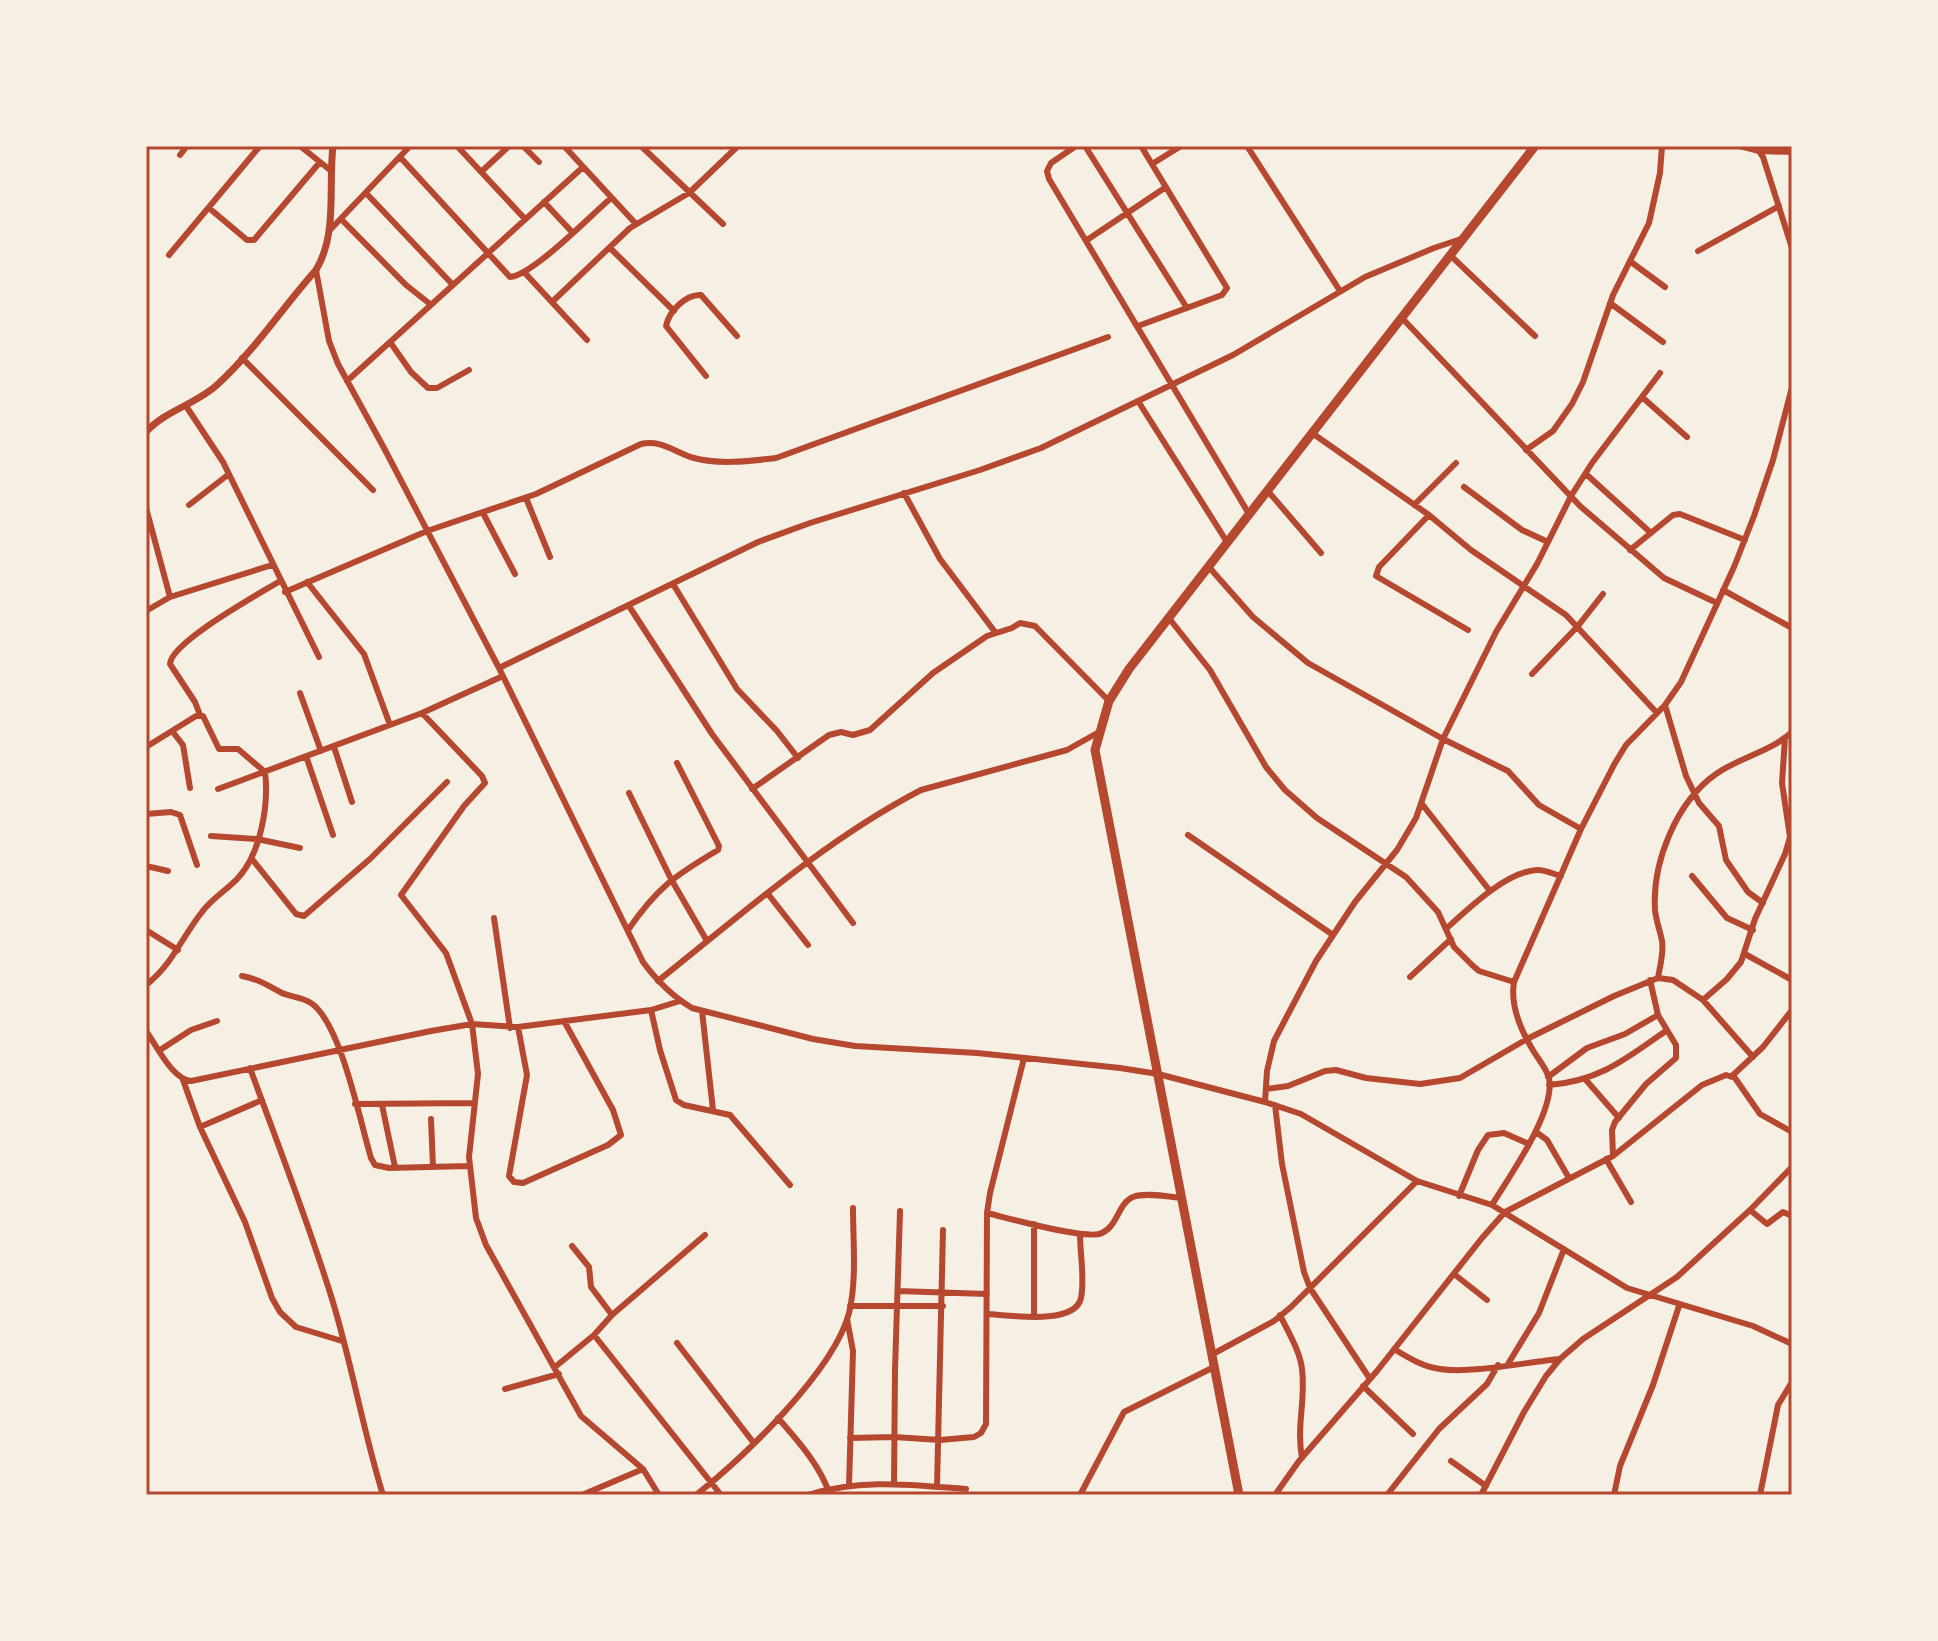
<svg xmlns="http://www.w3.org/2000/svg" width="1938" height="1641" font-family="'IBM Plex Serif',serif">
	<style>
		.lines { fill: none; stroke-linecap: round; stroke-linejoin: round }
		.minor { stroke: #b5482f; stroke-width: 6 }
		.tertiary { stroke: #b5482f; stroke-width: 7 }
		.primary { stroke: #b5482f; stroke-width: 9 }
		.neatline { fill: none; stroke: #b5482f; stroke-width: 3 }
	</style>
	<rect width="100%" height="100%" fill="#f6efe4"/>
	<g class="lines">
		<path class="minor" d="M300 146 330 170
			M457 146 525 219
			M523 146 539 162
			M564 146 636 224
			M641 146 723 224
			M1076 146 1051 163 1047 171 1049 179 1249 514
			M1085 146 1187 308
			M1247 146 1340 291
			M1740 146 1759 151 1763 157 1792 248
			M1759 151 1792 152
			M180 155 187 146
			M400 157 510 277C533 275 590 216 610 199
			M1152 164 1181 146
			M481 172 509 146
			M366 193 452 284
			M544 202 572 232
			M209 208 247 240H254L320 162
			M341 219 406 285 430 304
			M329 231 410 146
			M1087 240 1166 187
			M610 248 674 311
			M1698 251 1779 206
			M169 255 260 146
			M1450 255 1535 336
			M1631 262 1665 287
			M316 270 329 341 338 364 384 448 499 668 643 962C657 981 672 996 692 1008L813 1039 855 1046 977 1053 1120 1068 1158 1074 1265 1102 1301 1114 1417 1181 1492 1205 1627 1288 1753 1326 1792 1344
			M524 272 587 340
			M552 302 630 228 689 193 738 146
			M1610 303 1663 342
			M1402 318 1580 506 1664 578 1717 603
			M1138 326 1222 295 1227 288 1141 146
			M390 342 411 372 428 388H437L469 370
			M242 358 373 490
			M706 376 666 326C669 311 686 294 701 295L737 336
			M347 381 582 168
			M1642 397 1687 437
			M1138 401 1227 542
			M186 406 223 462 319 657
			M1312 433 1429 515 1471 550 1566 615 1657 713
			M1526 450 1553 431 1572 404 1583 382 1613 295 1649 223 1660 173 1662 146
			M1586 474 1651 533
			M1464 487 1522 530 1548 542
			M1267 490 1321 553
			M904 493 940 559 995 632
			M526 498 550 557
			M189 505 229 474
			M1414 505 1456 463
			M146 508 170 597
			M483 513 515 574
			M1429 515 1379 567 1376 576 1468 630
			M1630 550 1673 515 1680 514 1745 540
			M1208 566 1253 617 1308 663 1443 739 1508 771 1539 805 1581 829
			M307 582 364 654 390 725
			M673 584 737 689 777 731 798 758
			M1723 590 1792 628
			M285 592 427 531 536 494 641 444C661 439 676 453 694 458 720 465 750 461 776 458L1108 337
			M629 606 712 734 853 923
			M146 611 170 597 272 565
			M1168 617 1210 670 1266 767 1285 790 1317 818 1406 877 1438 912 1454 947 1472 965 1479 971 1514 982
			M499 668 758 542 810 523 980 470 1041 448 1233 355 1365 277 1434 248 1461 239
			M1532 674 1578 626 1603 594
			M300 693 321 751
			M1665 705 1686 776 1699 803 1719 826 1726 860 1748 892 1763 903
			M422 713 482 776 485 783 464 806 401 895 446 953 472 1024 478 1074 469 1157 476 1218 486 1245 581 1416 643 1469 659 1495
			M200 715 195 702 170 664C171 642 259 594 280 581
			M172 731 183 745 190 788
			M146 747 196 716H203L219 749H238L265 772C269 804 261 853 238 878 227 890 212 898 202 912 182 937 172 965 146 985
			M334 747 352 802
			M306 756 333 835
			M218 789 422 713 503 676
			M752 789 829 735 841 732 853 735 870 730 933 673 987 636 1012 628 1020 623 1035 626 1109 701
			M629 793 671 879 707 941
			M1422 804 1490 891
			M146 814 171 812 180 815 197 865
			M1188 835 1333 935
			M211 836 257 839 300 848
			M252 859 296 914 304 916 370 859 447 782
			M146 866 168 871
			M1692 876 1727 918 1753 930
			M768 894 808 945
			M494 918 510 1028
			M1447 928C1469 908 1505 873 1536 870 1544 869 1553 874 1561 876
			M146 930 178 950
			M628 930C657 888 674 876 718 850L719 846 677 763
			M1745 954 1792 980
			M242 976C258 979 267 985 282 993 291 997 302 997 311 1003 341 1023 360 1122 371 1158L375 1165 389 1168 469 1166
			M1410 977 1451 939
			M1658 978C1660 966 1664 952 1662 941 1660 930 1656 921 1655 910 1652 863 1676 802 1716 774 1740 757 1770 752 1792 732
			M658 981C742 914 825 840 921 790L1067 750 1099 732
			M1703 1000 1727 979 1741 962 1755 919 1785 854 1790 837 1782 783 1785 738
			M651 1010 660 1050 676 1100 684 1105 730 1115 790 1185
			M702 1011 713 1110
			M518 1027 527 1075 509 1176 514 1182 523 1183 608 1145 621 1135 613 1110 564 1021
			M146 1031C157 1046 172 1079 191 1081L431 1031 472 1024 518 1027 651 1010 680 1001
			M160 1050 191 1030 217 1021
			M250 1068C278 1145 308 1221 332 1299 352 1364 363 1431 383 1495
			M1732 1076 1763 1047 1792 1010
			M1548 1077 1587 1048 1625 1034 1658 1015 1650 980
			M183 1080 200 1127 245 1222 272 1298 280 1312 296 1327 342 1341
			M1586 1080 1619 1118
			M1549 1085C1600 1081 1627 1058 1667 1030
			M1266 1089 1288 1086 1325 1071 1336 1070 1366 1078 1420 1084 1460 1078 1527 1039 1614 996 1658 978 1673 980 1703 1000 1753 1057
			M1265 1102 1267 1071 1274 1041 1316 961 1355 902 1397 850 1416 818 1443 739 1496 632 1537 564 1571 496 1592 463 1660 373
			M355 1104 474 1103
			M382 1105 395 1167
			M1275 1105 1282 1164 1304 1272 1310 1288 1370 1379
			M431 1119 433 1167
			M200 1127 262 1100
			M1536 1132 1547 1140 1569 1178
			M1613 1156 1612 1130 1615 1122 1646 1084 1676 1058V1045L1658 1015
			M1606 1159 1631 1202
			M1459 1196 1478 1150 1488 1135 1504 1133 1529 1144
			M1492 1205C1509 1177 1556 1111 1549 1078 1546 1068 1539 1060 1534 1052 1521 1031 1510 1006 1514 982L1581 829 1615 763 1626 745 1665 705 1681 682 1734 567 1754 516 1773 460 1792 387
			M1750 1210 1767 1224 1783 1212 1792 1216
			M987 1213C1008 1218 1087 1241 1102 1233 1118 1226 1118 1203 1133 1197 1146 1192 1169 1197 1182 1198
			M1034 1224V1316
			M1454 1274 1487 1300
			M898 1291 987 1294
			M850 1306H943
			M987 1314C1008 1315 1075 1326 1081 1298 1085 1279 1080 1254 1080 1234
			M612 1315 705 1235
			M1280 1315C1288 1332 1300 1351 1302 1369 1306 1400 1296 1426 1302 1458
			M847 1319 853 1351 849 1486
			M594 1335 721 1495
			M677 1343 753 1442
			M1394 1349C1409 1358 1423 1367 1440 1369 1471 1374 1527 1362 1560 1359
			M1211 1355 1274 1321 1291 1307 1417 1181
			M1508 1364 1539 1313 1564 1249
			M555 1367 594 1335 612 1315 591 1287 589 1267 572 1246
			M1363 1386 1413 1434
			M505 1389 559 1374
			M778 1418C798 1441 820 1465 830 1495
			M850 1438 894 1437 940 1440 974 1437 981 1433 986 1424 987 1213 990 1193 1024 1058
			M1451 1461 1486 1486
			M894 1483 895 1370 900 1211
			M937 1487 943 1230
			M582 1495 643 1469
			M696 1495C743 1458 834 1371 849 1313 857 1280 853 1242 853 1208
			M808 1495C860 1478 913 1485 966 1489
			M1080 1495 1124 1412 1214 1367
			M1275 1495 1299 1461 1377 1371 1482 1238 1505 1212 1613 1156 1702 1085 1726 1075 1735 1078 1760 1114 1792 1132
			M1387 1495 1439 1429 1487 1384 1498 1365
			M1481 1495 1524 1412 1546 1376 1560 1359 1583 1339 1677 1277 1750 1210 1792 1167
			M1614 1495 1620 1466 1653 1385 1679 1306
			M1760 1495 1778 1405 1792 1382"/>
		<path class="tertiary" d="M146 432C166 410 197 404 218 384 255 350 283 307 316 270 338 233 328 187 333 146"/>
		<path class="primary" d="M1239 1495 1095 750 1109 701 1129 669 1535 146"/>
	</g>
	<rect width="1938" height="1641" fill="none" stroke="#f6efe4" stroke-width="296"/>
	<rect x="148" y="148" width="1642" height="1345" class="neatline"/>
</svg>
